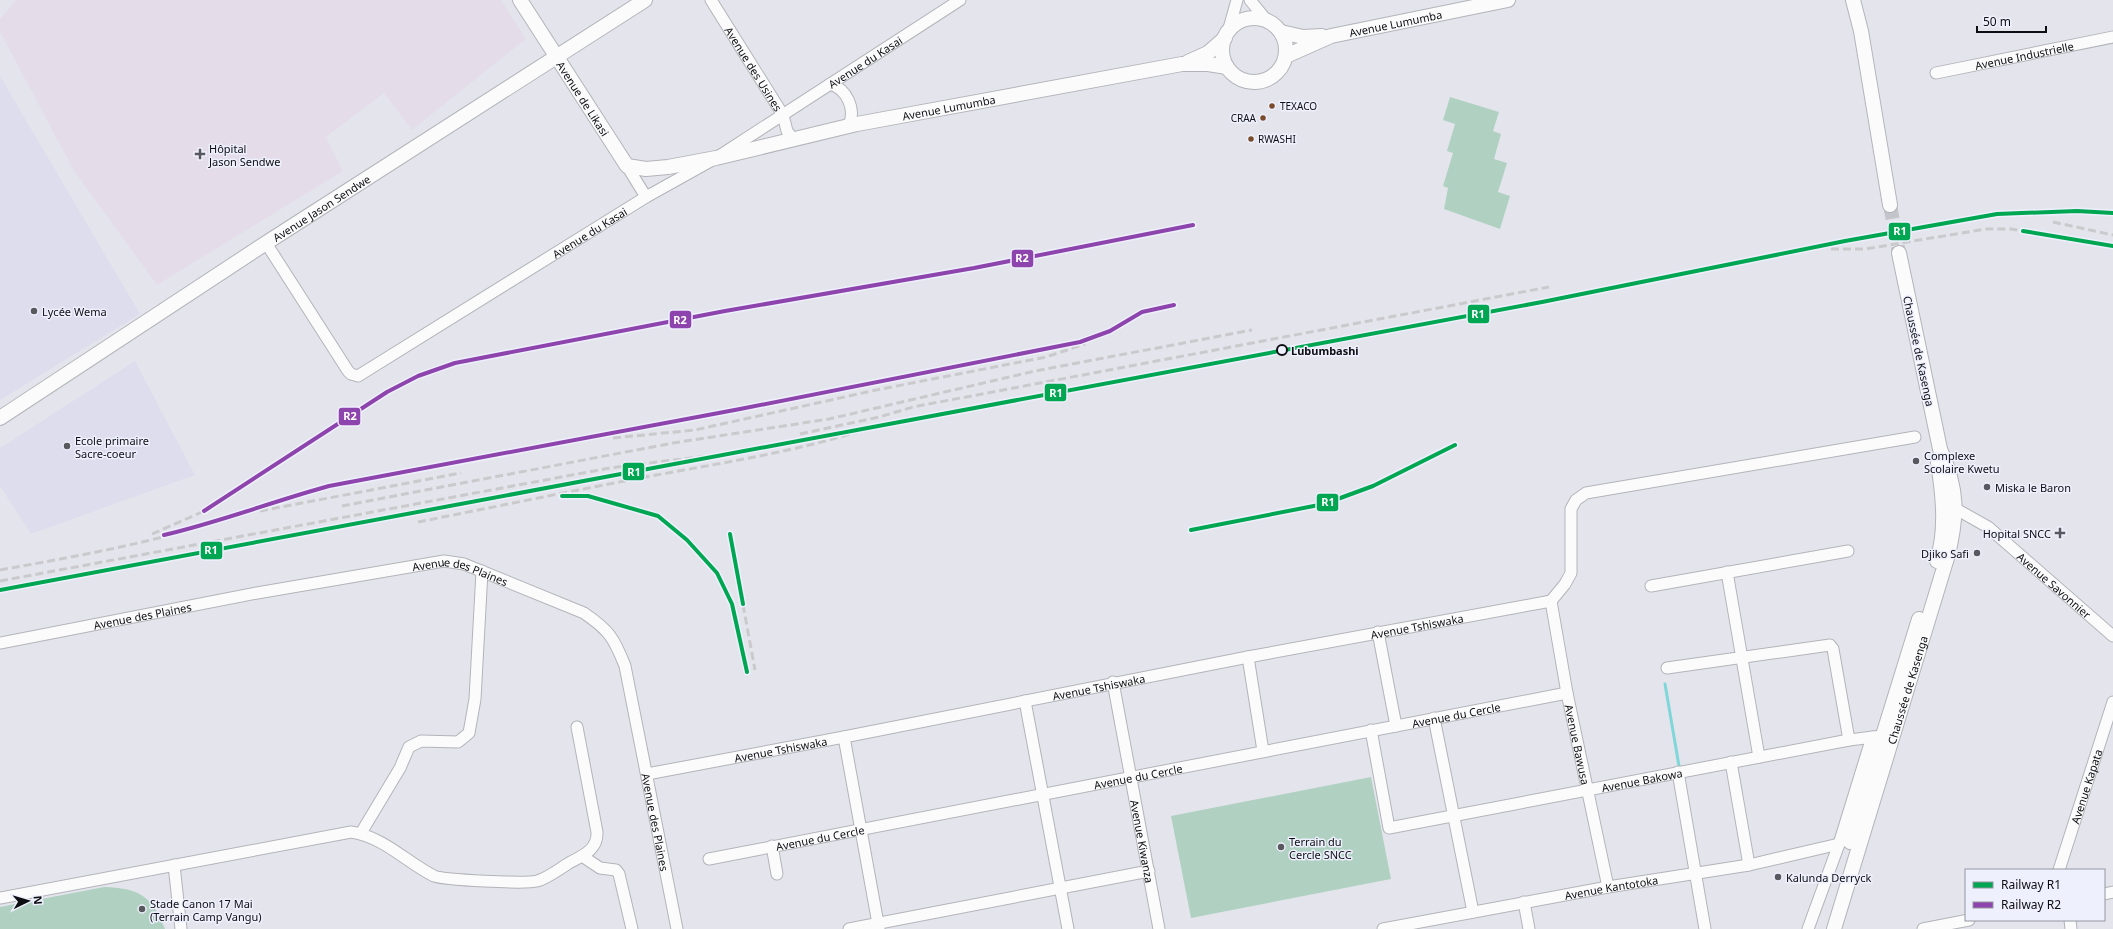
<svg xmlns="http://www.w3.org/2000/svg" width="2113" height="929" font-family="'Noto Sans',sans-serif">
	<style>
		.education { fill: #dedded }
		.medical { fill: #e4dce9 }
		.green { fill: #b0d1c1 }
		.lines { fill: none; stroke-linecap: round; stroke-linejoin: round }
		.stream { stroke: #7fd7da; stroke-width: 3 }
		.major-tunnel { stroke: #c4c5cb; stroke-width: 14; stroke-dasharray: 14 7; stroke-linecap: butt }
		.minor-casing { stroke: #b3b4b9; stroke-width: 13 }
		.major-casing { stroke: #b3b4b9; stroke-width: 16 }
		.minor { stroke: #fbfbfc; stroke-width: 11 }
		.major { stroke: #fbfbfc; stroke-width: 14 }
		.rail { stroke: #cacacc; stroke-width: 3; stroke-dasharray: 8 4; stroke-linecap: butt }
		.rail-1-casing { stroke: #eef0fd; stroke-width: 7 }
		.rail-2-casing { stroke: #eef0fd; stroke-width: 7 }
		.rail-1 { stroke: #00a651; stroke-width: 4 }
		.rail-2 { stroke: #8e44ad; stroke-width: 4 }
		.bus-dot { fill: #7a4b2a; stroke: #eef0fd; stroke-width: 1.5 }
		.poi-dot { fill: #58595e; stroke: #eef0fd; stroke-width: 1.5 }
		.stop-dot { fill: #eef0fd; stroke: #0d0e12; stroke-width: 2 }
		.labels { text-anchor: middle; dominant-baseline: central; stroke-width: 3; stroke-linejoin: round; paint-order: stroke }
		.bus-label { font-size: 10px; fill: #0d0e12; stroke: #eef0fd; text-anchor: start }
		.street-label { font-size: 11px; fill: #0d0e12; stroke: #eef0fd }
		.poi-label { font-size: 11px; fill: #0d0e12; stroke: #eef0fd; text-anchor: start }
		.stop-label { font-size: 11px; font-weight: bold; fill: #0d0e12; stroke: #eef0fd; text-anchor: start }
		.line-badge { stroke: #eef0fd; stroke-width: 1.5 }
		.badge-label { font-size: 11px; text-anchor: middle; font-weight: bold; fill: #fff }
	</style>
	<rect width="100%" height="100%" fill="#e4e5ec"/>
	<path class="education" d="M0 76 140 314 0 400Z
		M135 361 195 475 31 534 0 486V448Z"/>
	<path class="medical" d="M16 0H501L526 39 412 130 384 93 326 137 343 171 157 285 74 171 0 32V19Z"/>
	<path class="green" d="M1450 97 1499 112 1493 131 1501 134 1494 159 1507 163 1498 192 1510 196 1500 229 1444 209 1448 188 1443 186 1453 153 1447 151 1455 124 1443 120Z
		M1371 777 1391 879 1191 918 1171 816Z
		M104 887C139 888 152 896 165 929H0V907Z"/>
	<g class="lines">
		<path class="stream" d="M1665 684 1679 766"/>
		<path class="major-tunnel" d="M1890 205 1899 253"/>
		<g class="minor-casing">
			<g id="minor">
				<path id="s1" d="M711 0 783 115 787 131 793 139"/>
				<path d="M1250 0 1267 21"/>
				<path d="M1228 32 1237 0"/>
				<path id="s2" d="M1936 73 2113 37"/>
				<path d="M830 84C847 89 856 109 849 125"/>
				<path d="M627 166 646 197"/>
				<path id="s3" d="M266 243 348 371 351 374 358 376 646 197 716 158 960 0"/>
				<path id="s4" d="M1947 508 1956 509 1988 527 2113 636"/>
				<path d="M1727 572 1759 757"/>
				<path d="M1651 586 1848 551"/>
				<path d="M1551 601 1565 584 1571 573V509L1576 500 1586 493 1915 437"/>
				<path id="s5" d="M1551 601 1567 693 1608 887"/>
				<path d="M1378 632 1396 726"/>
				<path id="s6" d="M0 643 257 593 444 561 464 564 584 613C609 630 614 638 625 666L677 929"/>
				<path d="M1248 657 1263 751"/>
				<path d="M1667 668 1830 645 1833 649 1849 740"/>
				<path id="s7" d="M1113 682 1159 929"/>
				<path d="M1025 701 1068 929"/>
				<path d="M1434 718 1473 912"/>
				<path id="s8" d="M1371 730 1389 828 1849 740 1890 735"/>
				<path d="M844 737 879 929"/>
				<path d="M1731 762 1749 865"/>
				<path d="M1678 772 1705 929"/>
				<path id="s9" d="M647 774 844 737 1248 657 1551 601"/>
				<path d="M361 833 400 768 409 747 421 741 458 742 469 733 475 699 482 571"/>
				<path d="M772 846 777 874"/>
				<path d="M582 856 600 868 616 870 619 874 632 929"/>
				<path id="s10" d="M709 859 1567 693"/>
				<path d="M174 865 181 929"/>
				<path id="s11" d="M2059 870 2113 702"/>
				<path d="M2104 894 2113 892"/>
				<path d="M0 898 351 832C384 837 406 862 434 876 444 880 525 884 537 881 548 878 559 869 569 863 582 856 598 850 597 832L577 727"/>
				<path d="M1524 902 1529 929"/>
				<path d="M2070 920 2071 929"/>
				<path d="M849 929 1149 871"/>
				<path id="s12" d="M1383 929 1608 887 1749 865 1839 844"/>
				<path d="M1808 929 1839 844 1872 737"/>
				<path d="M1923 929 1969 920"/>
			</g>
		</g>
		<g class="major-casing">
			<g id="major">
				<path id="s13" d="M520 0 627 166 646 169 668 167 716 158 857 124 1182 64H1208L1227 67"/>
				<path d="M1853 0 1861 31 1890 205"/>
				<circle cx="1254" cy="50" r="32"/>
				<path d="M1281 32 1303 37 1322 36"/>
				<path id="s14" d="M1286 56 1331 36 1508 0"/>
				<path d="M1188 62 1208 53 1225 38"/>
				<path id="s15" d="M0 418 266 243 645 0"/>
				<path d="M1937 561C1947 530 1943 495 1938 463"/>
				<path d="M1850 842 1919 619"/>
				<path id="s16" d="M1834 929 1947 558C1958 515 1958 489 1940 449L1899 253"/>
			</g>
		</g>
		<use href="#minor" class="minor"/>
		<use href="#major" class="major"/>
		<path class="rail" d="M2053 222 2113 235
			M1831 249H1865L1986 229H2011L2113 246
			M800 434 879 417 913 407 1549 287
			M613 438 695 430 876 390 1046 357 1085 344
			M567 496H588L658 516 687 540 717 573 732 604 747 672
			M342 506 673 443 829 419 1035 371 1252 330
			M260 511 461 473
			M418 522C499 506 581 489 662 474 733 461 804 450 872 427
			M1191 530 1324 504 1373 486 1455 445
			M152 534 202 512 387 392 418 376 455 363 725 311 974 268 1193 225
			M730 534 755 670
			M0 570C67 558 136 546 202 526 244 514 286 498 329 486L740 409 1080 342 1110 331 1142 312 1174 305
			M0 581 610 468 738 452"/>
		<g class="rail-1-casing">
			<path id="rail-1" d="M2023 231 2113 246
				M562 496H588L658 516 687 540 717 573 732 604 747 672
				M1191 530 1324 504 1373 486 1455 445
				M730 534 743 604
				M0 590 1542 302 1845 241 1997 214 2077 211 2113 213"/>
		</g>
		<g class="rail-2-casing">
			<path id="rail-2" d="M204 511 387 392 418 376 455 363 725 311 974 268 1193 225
				M164 535C220 522 274 501 329 486L740 409 1080 342 1110 331 1142 312 1174 305"/>
		</g>
		<use href="#rail-1" class="rail-1"/>
		<use href="#rail-2" class="rail-2"/>
	</g>
	<g class="bus-dot">
		<circle cx="1272" cy="106" r="3.5"/>
		<circle cx="1263" cy="118" r="3.5"/>
		<circle cx="1251" cy="139" r="3.5"/>
	</g>
	<g class="poi-dot">
		<path d="M198 148h4v4h4v4h-4v4h-4v-4h-4v-4h4z"/>
		<circle cx="34" cy="311" r="4"/>
		<circle cx="67" cy="446" r="4"/>
		<circle cx="1916" cy="461" r="4"/>
		<circle cx="1987" cy="487" r="4"/>
		<path d="M2058 527h4v4h4v4h-4v4h-4v-4h-4v-4h4z"/>
		<circle cx="1977" cy="553" r="4"/>
		<circle cx="1281" cy="847" r="4"/>
		<circle cx="1778" cy="877" r="4"/>
		<circle cx="142" cy="909" r="4"/>
	</g>
	<circle class="stop-dot" cx="1282" cy="350" r="5"/>
	<g class="labels">
		<g class="bus-label">
			<text x="1280" y="106">TEXACO</text>
			<text x="1256" y="118" text-anchor="end">CRAA</text>
			<text x="1258" y="139">RWASHI</text>
		</g>
		<g class="street-label">
			<text stroke="none"><textPath href="#s14" startOffset="115">Avenue Lumumba</textPath></text>
			<text stroke="none"><textPath href="#s2" startOffset="90">Avenue Industrielle</textPath></text>
			<text stroke="none"><textPath href="#s3" startOffset="760">Avenue du Kasai</textPath></text>
			<text stroke="none"><textPath href="#s1" startOffset="81">Avenue des Usines</textPath></text>
			<text stroke="none"><textPath href="#s13" startOffset="117">Avenue de Likasi</textPath></text>
			<text stroke="none"><textPath href="#s13" startOffset="526">Avenue Lumumba</textPath></text>
			<text stroke="none"><textPath href="#s15" startOffset="384">Avenue Jason Sendwe</textPath></text>
			<text stroke="none"><textPath href="#s3" startOffset="436">Avenue du Kasai</textPath></text>
			<text transform="translate(1919 351) rotate(78)">Chaussée de Kasenga</text>
			<text stroke="none"><textPath href="#s6" startOffset="469">Avenue des Plaines</textPath></text>
			<text stroke="none"><textPath href="#s4" startOffset="134">Avenue Savonnier</textPath></text>
			<text stroke="none"><textPath href="#s6" startOffset="145">Avenue des Plaines</textPath></text>
			<text stroke="none"><textPath href="#s9" startOffset="784">Avenue Tshiswaka</textPath></text>
			<text stroke="none"><textPath href="#s9" startOffset="460">Avenue Tshiswaka</textPath></text>
			<text stroke="none"><textPath href="#s16" startOffset="250">Chaussée de Kasenga</textPath></text>
			<text stroke="none"><textPath href="#s10" startOffset="761">Avenue du Cercle</textPath></text>
			<text stroke="none"><textPath href="#s5" startOffset="146">Avenue Bawusa</textPath></text>
			<text stroke="none"><textPath href="#s9" startOffset="136">Avenue Tshiswaka</textPath></text>
			<text stroke="none"><textPath href="#s10" startOffset="437">Avenue du Cercle</textPath></text>
			<text stroke="none"><textPath href="#s8" startOffset="357">Avenue Bakowa</textPath></text>
			<text stroke="none"><textPath href="#s11" startOffset="88">Avenue Kapata</textPath></text>
			<text stroke="none"><textPath href="#s6" startOffset="829">Avenue des Plaines</textPath></text>
			<text stroke="none"><textPath href="#s10" startOffset="113">Avenue du Cercle</textPath></text>
			<text stroke="none"><textPath href="#s7" startOffset="162">Avenue Kiwanza</textPath></text>
			<text stroke="none"><textPath href="#s12" startOffset="232">Avenue Kantotoka</textPath></text>
		</g>
		<g class="poi-label">
			<text x="209" y="148">Hôpital<tspan x="209" dy="13">Jason Sendwe</tspan></text>
			<text x="42" y="311">Lycée Wema</text>
			<text x="75" y="440">Ecole primaire<tspan x="75" dy="13">Sacre-coeur</tspan></text>
			<text x="1924" y="455">Complexe<tspan x="1924" dy="13">Scolaire Kwetu</tspan></text>
			<text x="1995" y="487">Miska le Baron</text>
			<text x="2051" y="533" text-anchor="end">Hopital SNCC</text>
			<text x="1969" y="553" text-anchor="end">Djiko Safi</text>
			<text x="1289" y="841">Terrain du<tspan x="1289" dy="13">Cercle SNCC</tspan></text>
			<text x="1786" y="877">Kalunda Derryck</text>
			<text x="150" y="903">Stade Canon 17 Mai<tspan x="150" dy="13">(Terrain Camp Vangu)</tspan></text>
		</g>
		<g class="stop-label">
			<text x="1291" y="350">Lubumbashi</text>
		</g>
	</g>
	<g class="line-badge">
		<rect x="1888" y="222" width="23" height="19" rx="4" fill="#00a651"/>
		<rect x="1011" y="249" width="23" height="19" rx="4" fill="#8e44ad"/>
		<rect x="1467" y="304" width="23" height="20" rx="4" fill="#00a651"/>
		<rect x="669" y="310" width="23" height="19" rx="4" fill="#8e44ad"/>
		<rect x="1044" y="383" width="23" height="19" rx="4" fill="#00a651"/>
		<rect x="338" y="407" width="23" height="19" rx="4" fill="#8e44ad"/>
		<rect x="622" y="462" width="23" height="19" rx="4" fill="#00a651"/>
		<rect x="1316" y="493" width="23" height="19" rx="4" fill="#00a651"/>
		<rect x="200" y="541" width="23" height="19" rx="4" fill="#00a651"/>
	</g>
	<g class="badge-label">
		<text x="1900" y="235">R1</text>
		<text x="1022" y="262">R2</text>
		<text x="1478" y="318">R1</text>
		<text x="680" y="324">R2</text>
		<text x="1056" y="397">R1</text>
		<text x="350" y="420">R2</text>
		<text x="634" y="476">R1</text>
		<text x="1328" y="506">R1</text>
		<text x="211" y="554">R1</text>
	</g>
	<rect x="1965" y="869" width="140" height="52" fill="#eef0fd" stroke="#94969f"/>
	<rect x="1973" y="882" width="20" height="6" fill="#00a651" stroke="#94969f"/>
	<text x="2001" y="889" font-size="12" fill="#0d0e12">Railway R1</text>
	<rect x="1973" y="902" width="20" height="6" fill="#8e44ad" stroke="#94969f"/>
	<text x="2001" y="909" font-size="12" fill="#0d0e12">Railway R2</text>
	<g transform="translate(28 901) rotate(85)" stroke="#eef0fd" stroke-width="3" paint-order="stroke">
	<path d="M0-3L7 15L0 10L-7 15Z" fill="#0d0e12"/>
	<text y="-6" font-size="11" font-weight="bold" text-anchor="middle" fill="#0d0e12">N</text>
	</g>
	<path d="M1977 26v6h69v-6" fill="none" stroke="#0d0e12" stroke-width="2"/>
	<text x="1983" y="26" font-size="12" fill="#0d0e12" stroke="#eef0fd" stroke-width="3" paint-order="stroke">50 m</text>
</svg>
